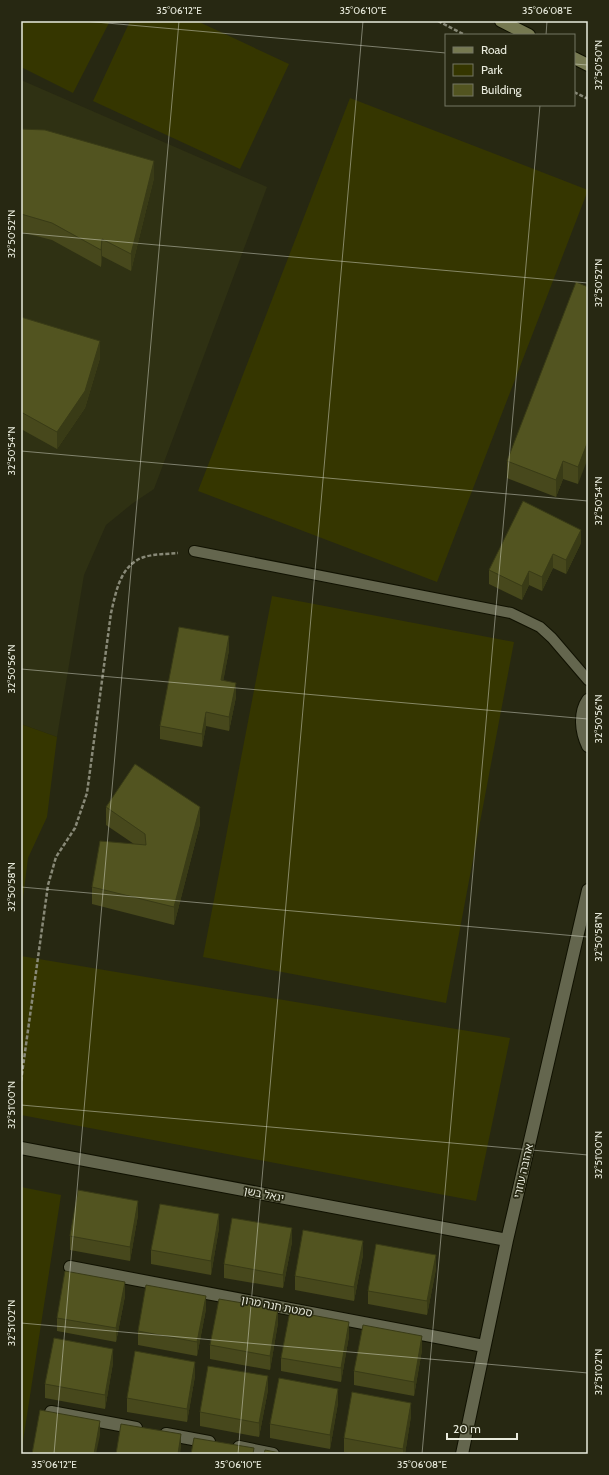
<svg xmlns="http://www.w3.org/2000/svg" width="609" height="1475" font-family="Cabin,'Noto Sans Hebrew',sans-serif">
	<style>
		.built { fill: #2f3113 }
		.green { fill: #353600 }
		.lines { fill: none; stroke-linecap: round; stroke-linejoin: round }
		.service-casing { stroke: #101100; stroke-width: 12 }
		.minor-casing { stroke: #101100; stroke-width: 14 }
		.secondary-casing { stroke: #101100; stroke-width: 14 }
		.path { stroke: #888977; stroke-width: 2.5; stroke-dasharray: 4 2; stroke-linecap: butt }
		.service { stroke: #64664e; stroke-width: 10 }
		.minor { stroke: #64664e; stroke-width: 12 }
		.secondary { stroke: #767951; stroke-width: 12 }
		.wall { fill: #47481c }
		.shaded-wall { fill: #393b16 }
		.building { fill: #525420; stroke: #393b16 }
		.ticks { fill: none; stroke: #e9ebdd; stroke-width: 1; stroke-opacity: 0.45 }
		.labels { text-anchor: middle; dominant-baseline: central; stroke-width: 3.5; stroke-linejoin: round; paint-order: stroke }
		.street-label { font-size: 11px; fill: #e9ebdd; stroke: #272812 }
		.neatline { fill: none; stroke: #e9ebdd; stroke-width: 1.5 }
		.ticks-label { font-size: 10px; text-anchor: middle; fill: #e9ebdd }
	</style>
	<rect width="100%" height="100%" fill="#272812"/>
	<path class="built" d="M21 80 267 187 154 489 133 503 106 525 84 575 57 737 21 724Z"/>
	<path class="green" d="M21 21H110L73 93 21 67Z
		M130 21H197L289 64 240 169 93 101Z
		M350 98 588 190 437 582 198 491Z
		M272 596 514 642 446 1003 203 957Z
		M21 724 57 737 47 817 28 858 21 914Z
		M21 956 510 1038 476 1201 21 1115Z
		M21 1187 61 1195 21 1454Z"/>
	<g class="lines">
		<g class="service-casing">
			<path id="service" d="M194 551 511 613 540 627 552 638 588 680"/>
		</g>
		<g class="minor-casing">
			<path id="minor" d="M588 700C579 713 581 732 588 746
				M21 1148 507 1240
				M70 1267 484 1346
				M51 1412 136 1428
				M166 1434 209 1442
				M239 1447 273 1454
				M462 1454 507 1240 588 890"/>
		</g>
		<g class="secondary-casing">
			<path id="secondary" d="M501 21 529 35
				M574 58 588 65"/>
		</g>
		<path class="path" d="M438 21 465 35
			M574 92 588 99
			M21 1081 48 885 56 857 75 828 87 793 111 613C116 592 120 565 144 557 154 554 167 554 178 553"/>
		<use href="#service" class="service"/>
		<use href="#minor" class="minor"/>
		<use href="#secondary" class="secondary"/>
	</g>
	<path class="wall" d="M21 129 154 178 131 271 102 256 101 267 52 240 21 232Z
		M588 287 578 484 563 479 556 497 507 478V461Z
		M21 317 100 358 85 408 57 449 21 429Z
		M581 543 566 574 553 568 542 591 529 585 522 600 489 584V570Z
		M229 650 223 681 236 697 229 731 206 726 202 747 160 739V726Z
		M106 807 200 824 174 925 92 904V887L134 844 106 825Z
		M138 1215 130 1261 70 1250V1236Z
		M219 1228 211 1275 151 1264V1250Z
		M292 1242 283 1288 224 1278V1264Z
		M363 1255 354 1301 295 1290V1276Z
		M436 1269 427 1315 368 1304V1291Z
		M125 1296 116 1342 57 1331V1318Z
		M206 1309 197 1356 138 1345V1331Z
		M278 1323 270 1370 210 1359V1345Z
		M349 1336 341 1382 281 1371V1358Z
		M422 1350 414 1396 354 1385V1371Z
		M113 1363 105 1409 45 1398V1384Z
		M195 1376 187 1422 127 1412V1398Z
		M268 1390 259 1437 200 1426V1412Z
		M338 1403 330 1449 270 1438V1424Z
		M411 1416 405 1454H354L344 1452V1438Z"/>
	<path class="shaded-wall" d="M154 161V178L131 271V254Z
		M102 239V256L101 267V250Z
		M100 341V358L85 408 57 449V432Z
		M588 441V458L578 484V467Z
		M563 461V479L556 497V480Z
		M581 530V543L566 574V560Z
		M553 554V568L542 591V577Z
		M529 571V585L522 600V586Z
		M229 636V650L221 694V680Z
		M236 683V697L229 731V717Z
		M206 712V726L202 747V734Z
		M200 807V824L174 925V907Z
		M138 1201V1215L130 1261V1247Z
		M219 1214V1228L211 1275V1261Z
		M292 1228V1242L283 1288V1275Z
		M363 1241V1255L354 1301V1287Z
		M436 1255V1269L427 1315V1301Z
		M125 1282V1296L116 1342V1328Z
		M206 1296V1309L197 1356V1342Z
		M278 1309V1323L270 1370V1356Z
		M349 1322V1336L341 1382V1368Z
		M422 1336V1350L414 1396V1382Z
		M113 1349V1363L105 1409V1395Z
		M195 1362V1376L187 1422V1409Z
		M268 1376V1390L259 1437V1423Z
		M338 1389V1403L330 1449V1435Z
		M411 1403V1416L405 1454H403V1449Z
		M100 1421V1435L96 1454H94Z
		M181 1434V1448L180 1454H178Z"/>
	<path class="building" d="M21 129 45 130 154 161 131 254 102 239 101 250 52 223 21 214Z
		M576 282 588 287V441L578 467 563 461 556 480 507 461Z
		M21 317 100 341 85 391 57 432 21 412Z
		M523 501 581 530 566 560 553 554 542 577 529 571 522 586 489 570Z
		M179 627 229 636 221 680 236 683 229 717 206 712 202 734 160 726Z
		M135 764 200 807 174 907 92 887 100 841 146 845 145 834 106 807Z
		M78 1190 138 1201 130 1247 70 1236Z
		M160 1204 219 1214 211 1261 151 1250Z
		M232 1218 292 1228 283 1275 224 1264Z
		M303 1230 363 1241 354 1287 295 1276Z
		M376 1244 436 1255 427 1301 368 1291Z
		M65 1271 125 1282 116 1328 57 1318Z
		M146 1285 206 1296 197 1342 138 1331Z
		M219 1299 278 1309 270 1356 210 1345Z
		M290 1311 349 1322 341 1368 281 1358Z
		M363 1325 422 1336 414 1382 354 1371Z
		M54 1338 113 1349 105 1395 45 1384Z
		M135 1351 195 1362 187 1409 127 1398Z
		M208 1366 268 1376 259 1423 200 1412Z
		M279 1378 338 1389 330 1435 270 1424Z
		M352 1392 411 1403 403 1449 344 1438Z
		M40 1410 100 1421 94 1454H32Z
		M121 1424 181 1434 178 1454H116Z
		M194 1438 254 1448 253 1454H191Z
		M265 1450 286 1454H264Z"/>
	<path class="ticks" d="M84 21 446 53M546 35 547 21M574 64 588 65M21 233 588 283M21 451 588 501M21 669 588 719M21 887 588 937M21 1105 588 1155M21 1323 588 1373M54 1454 179 21M238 1454 363 21M422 1454 540 105"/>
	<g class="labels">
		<g class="street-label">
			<text transform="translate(523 1171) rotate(-77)">אהובה עוזרי</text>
			<text transform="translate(264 1194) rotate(11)">יגאל בשן</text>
			<text transform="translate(277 1306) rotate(11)">סמטת חנה מרון</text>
		</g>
	</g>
	<rect width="609" height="1475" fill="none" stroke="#272812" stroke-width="44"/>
	<rect x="445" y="34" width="130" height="72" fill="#272812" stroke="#757663"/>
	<rect x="453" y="47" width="20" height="6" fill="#767951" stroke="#757663"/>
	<text x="481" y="54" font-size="12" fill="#e9ebdd">Road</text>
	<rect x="453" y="64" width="20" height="12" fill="#353600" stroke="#757663"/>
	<text x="481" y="74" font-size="12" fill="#e9ebdd">Park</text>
	<rect x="453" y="84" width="20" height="12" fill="#525420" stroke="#757663"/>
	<text x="481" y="94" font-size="12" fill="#e9ebdd">Building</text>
	<path d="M447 1433v6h70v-6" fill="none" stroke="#e9ebdd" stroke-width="2"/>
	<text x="453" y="1433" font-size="12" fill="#e9ebdd" stroke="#272812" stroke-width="3" paint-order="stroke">20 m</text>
	<rect x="22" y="22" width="565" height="1431" class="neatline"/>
	<g class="ticks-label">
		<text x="179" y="14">35°06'12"E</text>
		<text x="363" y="14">35°06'10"E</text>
		<text x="547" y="14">35°06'08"E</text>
		<text transform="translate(598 65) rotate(-90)" y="4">32°50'50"N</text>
		<text transform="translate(11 234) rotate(-90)" y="4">32°50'52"N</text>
		<text transform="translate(598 283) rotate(-90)" y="4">32°50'52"N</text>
		<text transform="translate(11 451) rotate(-90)" y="4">32°50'54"N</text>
		<text transform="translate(598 501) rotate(-90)" y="4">32°50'54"N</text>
		<text transform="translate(11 669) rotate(-90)" y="4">32°50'56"N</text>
		<text transform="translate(598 719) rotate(-90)" y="4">32°50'56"N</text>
		<text transform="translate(11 887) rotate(-90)" y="4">32°50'58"N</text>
		<text transform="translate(598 937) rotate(-90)" y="4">32°50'58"N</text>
		<text transform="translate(11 1105) rotate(-90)" y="4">32°51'00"N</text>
		<text transform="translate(598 1155) rotate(-90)" y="4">32°51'00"N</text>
		<text transform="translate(11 1323) rotate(-90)" y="4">32°51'02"N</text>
		<text transform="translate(598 1372) rotate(-90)" y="4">32°51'02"N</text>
		<text x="54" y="1468">35°06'12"E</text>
		<text x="238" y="1468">35°06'10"E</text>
		<text x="422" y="1468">35°06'08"E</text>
	</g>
</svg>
